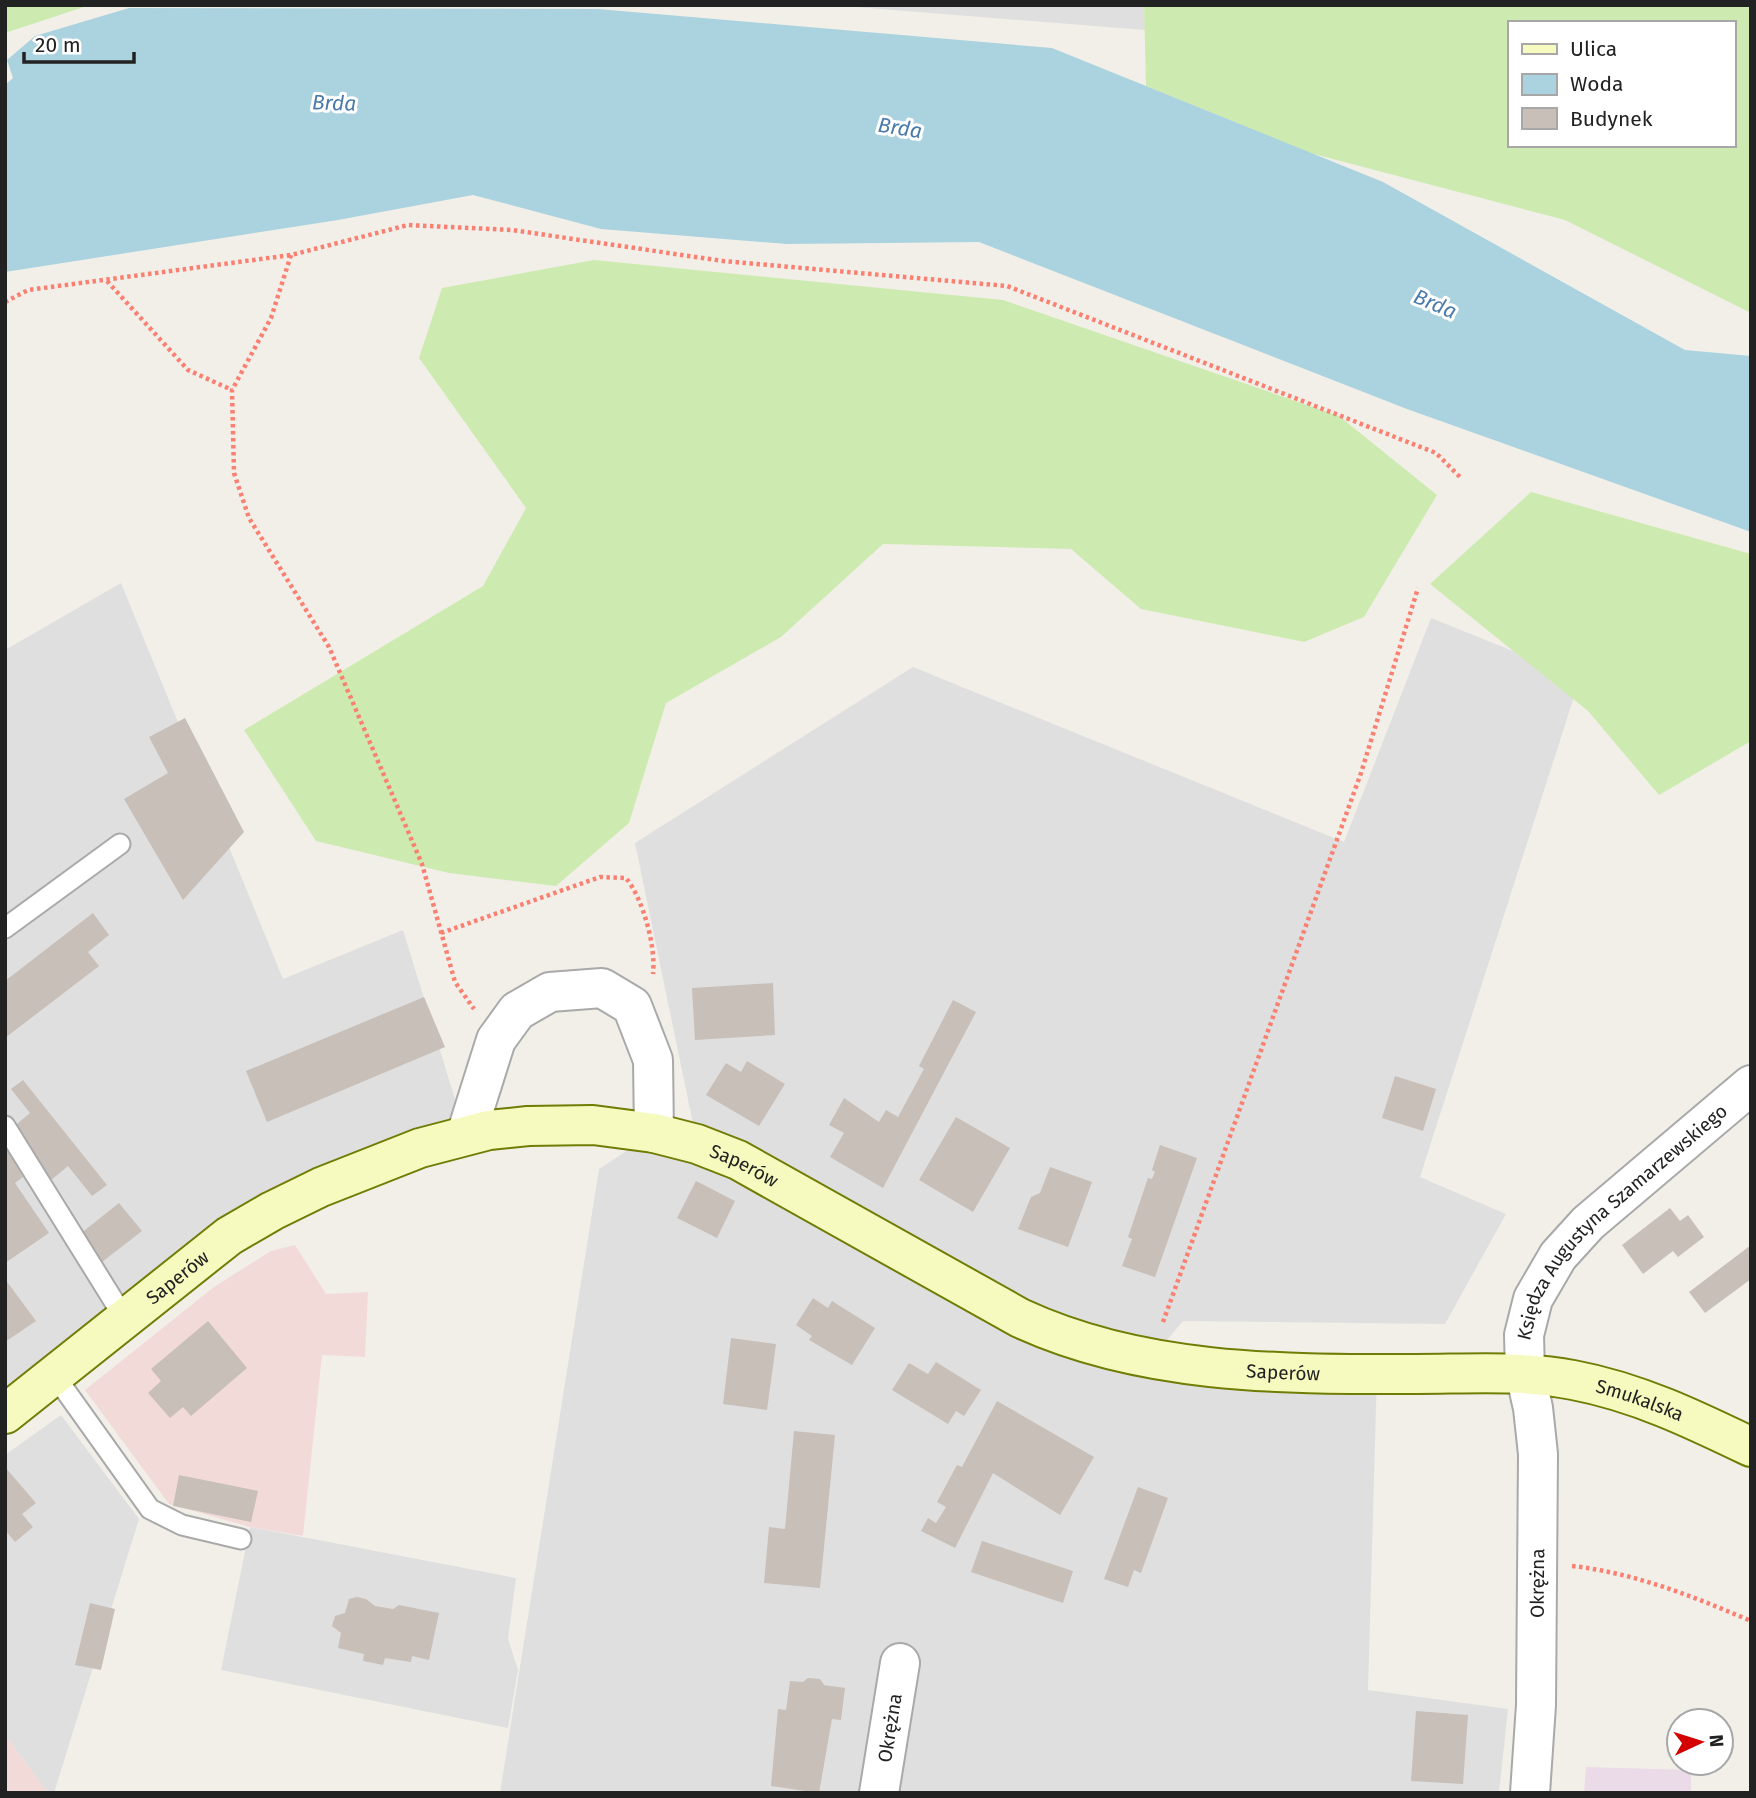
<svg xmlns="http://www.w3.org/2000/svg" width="1756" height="1798" font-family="'Fira Sans',sans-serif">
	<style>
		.residential { fill: #e0dfdf }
		.commercial { fill: #f2dad9 }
		.industrial { fill: #ebdbe8 }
		.grass { fill: #cdebb0; fill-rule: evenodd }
		.water { fill: #aad3df }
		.building { fill: #c7bfb8 }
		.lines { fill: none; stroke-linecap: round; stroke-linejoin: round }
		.lane-casing { stroke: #a9a9a9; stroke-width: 23 }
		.street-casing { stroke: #a9a9a9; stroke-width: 42 }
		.secondary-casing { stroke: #707d05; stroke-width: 42 }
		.path { stroke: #fa8072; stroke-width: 4.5; stroke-dasharray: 3.5 3.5; stroke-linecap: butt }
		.lane { stroke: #fff; stroke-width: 19 }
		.street { stroke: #fff; stroke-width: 38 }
		.secondary { stroke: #f7fabf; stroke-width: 38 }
		.labels { text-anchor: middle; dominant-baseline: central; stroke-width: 6; stroke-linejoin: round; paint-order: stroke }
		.street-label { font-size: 19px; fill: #222; stroke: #fff }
		.water-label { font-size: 21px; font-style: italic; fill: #4a7aab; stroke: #fff }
	</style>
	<rect width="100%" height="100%" fill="#f2efe9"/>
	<path class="residential" d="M831 5H1144L1145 30Z
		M121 583 283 979 403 930 466 1135 321 1187 5 1412V650Z
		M1431 618 1580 678 1420 1177 1506 1214 1445 1324 1183 1321 1151 1359 1377 1374 1368 1690 1508 1709 1499 1793H500L599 1169 654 1133 697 1143 635 843 913 667 1344 842Z
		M61 1415 139 1519 54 1793H48L5 1735V1455Z
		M250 1527 516 1578 508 1639 518 1670 508 1728 221 1670Z"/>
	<path class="commercial" d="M295 1245 326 1294 368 1292 365 1357 322 1355 303 1536 250 1527 169 1504 85 1390 214 1287 271 1251Z
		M5 1735 48 1793H5Z"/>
	<path class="industrial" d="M1586 1767 1691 1770V1793H1584Z"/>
	<path class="grass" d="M5 5H90L5 33Z
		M1144 5H1751V313L1565 220 1310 153 1146 86ZM1509 23H1733V145H1509Z
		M594 260 1003 300 1339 416 1437 495 1364 617 1304 642 1141 609 1071 549 883 544 781 637 666 703 629 823 556 886 449 873 316 841 244 730 483 586 526 508 419 358 442 288Z
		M1531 492 1751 554V741L1659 795 1588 711 1430 584Z"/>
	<path class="water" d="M129 8 598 9 1052 48 1383 182 1685 350 1751 356V532L1407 409 979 242 787 244 601 229 473 195 338 220 5 272V85L13 78 7 60 35 36Z"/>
	<path class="building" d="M185 718 244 832 183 900 124 799 168 773 149 737Z
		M93 913 109 935 88 952 99 966 5 1038V981Z
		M773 983 775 1035 695 1040 692 988Z
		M424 997 445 1047 267 1122 246 1071Z
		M953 1000 976 1012 883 1188 830 1157 844 1133 829 1125 844 1098 879 1122 886 1110 898 1117 924 1069 919 1066Z
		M747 1061 785 1084 759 1126 706 1095 726 1063 741 1072Z
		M1395 1076 1436 1089 1423 1131 1382 1118Z
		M23 1080 107 1185 92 1196 68 1166 50 1181 11 1129 30 1113 11 1089Z
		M956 1117 1010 1148 973 1212 919 1180Z
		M5 1145 23 1177 15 1183 49 1233 5 1263Z
		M1160 1145 1197 1158 1155 1277 1122 1266 1132 1239 1128 1237 1148 1178 1152 1179 1155 1172 1152 1170Z
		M1050 1167 1092 1182 1068 1247 1018 1229 1031 1197 1040 1193Z
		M696 1181 735 1201 717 1238 677 1218Z
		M119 1203 142 1231 102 1262 80 1234Z
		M1670 1208 1680 1221 1688 1215 1704 1237 1678 1257 1673 1251 1643 1274 1622 1245Z
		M1751 1245V1279L1705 1313 1689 1292Z
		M5 1279 36 1321 5 1342Z
		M813 1298 828 1308 832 1301 875 1328 852 1365 809 1340 812 1336 796 1325Z
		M208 1321 247 1368 191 1416 183 1407 170 1418 148 1393 161 1381 151 1369Z
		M731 1338 776 1344 767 1410 723 1404Z
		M936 1362 981 1390 964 1416 956 1411 948 1424 892 1390 909 1363 928 1374Z
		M997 1401 1094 1457 1060 1515 993 1473 955 1548 921 1531 928 1518 936 1523 946 1507 937 1502 957 1465 962 1467Z
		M794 1431 835 1435 820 1588 764 1583 769 1527 785 1529Z
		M5 1467 36 1503 22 1514 33 1527 15 1542 5 1530Z
		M179 1475 258 1491 251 1522 173 1506Z
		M1138 1487 1168 1498 1141 1573 1134 1570 1128 1587 1104 1579Z
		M982 1541 1073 1571 1063 1603 971 1572Z
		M357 1597 366 1599 375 1606 393 1609 399 1605 439 1613 429 1660 412 1656 411 1662 385 1658 383 1665 363 1661 364 1654 338 1648 341 1633 332 1626 335 1616 345 1613 349 1599Z
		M90 1603 115 1609 101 1670 75 1665Z
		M808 1678 820 1679 824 1685 845 1688 841 1720 832 1719 819 1793 771 1786 778 1709 786 1710 790 1681 803 1682Z
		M1416 1711 1468 1715 1463 1784 1411 1781Z"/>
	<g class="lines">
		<g class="lane-casing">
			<path id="lane" d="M5 928 120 844
				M5 1126 125 1319
				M55 1376 150 1509 182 1525 241 1539"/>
		</g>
		<g class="street-casing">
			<g id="street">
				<path d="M466 1135 496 1040 517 1011 550 992 602 988 632 1006 653 1060 654 1133"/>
				<path id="s1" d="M879 1793 900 1663"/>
				<path id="s2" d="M1530 1793 1536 1705 1538 1454 1533 1408 1525 1373 1524 1335 1533 1299 1558 1256 1588 1223 1751 1085"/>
			</g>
		</g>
		<g class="secondary-casing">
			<g id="secondary">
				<path id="s3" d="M5 1414 229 1236 272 1211 321 1187 420 1148 489 1130 528 1126 593 1125 654 1133 697 1144 738 1160 1020 1318C1143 1375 1282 1374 1415 1374 1468 1374 1521 1370 1573 1380 1637 1392 1693 1419 1751 1447"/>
			</g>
		</g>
		<path class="path" d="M291 255 271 318 232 390 234 473 249 518 329 647 422 864 455 982 474 1009
			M107 281 188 370 232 390
			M5 302 28 290 291 255 408 225 512 230 723 261 1007 286 1436 453 1461 478
			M441 933 600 877 626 878C643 899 656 946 653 974
			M1163 1322 1361 773 1418 588
			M1572 1566C1635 1573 1692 1596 1751 1621"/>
		<use href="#lane" class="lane"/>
		<use href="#street" class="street"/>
		<use href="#secondary" class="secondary"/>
	</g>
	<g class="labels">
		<g class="street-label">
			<text stroke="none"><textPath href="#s3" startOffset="830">Saperów</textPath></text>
			<text stroke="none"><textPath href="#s2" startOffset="612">Księdza Augustyna Szamarzewskiego</textPath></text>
			<text stroke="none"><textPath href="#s3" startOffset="220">Saperów</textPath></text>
			<text stroke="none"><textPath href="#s3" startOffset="1416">Saperów</textPath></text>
			<text stroke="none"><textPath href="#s3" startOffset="1776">Smukalska</textPath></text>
			<text stroke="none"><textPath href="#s2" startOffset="210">Okrężna</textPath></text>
			<text stroke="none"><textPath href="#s1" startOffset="66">Okrężna</textPath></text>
		</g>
		<g class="water-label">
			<text transform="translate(334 103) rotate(2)">Brda</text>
			<text transform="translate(900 128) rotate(9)">Brda</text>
			<text transform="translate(1435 304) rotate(23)">Brda</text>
		</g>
	</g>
	<rect width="1756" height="1798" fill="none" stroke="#222222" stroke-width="14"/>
	<rect x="1508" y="21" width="228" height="126" fill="#ffffff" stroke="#a7a7a7" stroke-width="2"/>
	<rect x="1522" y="44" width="35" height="10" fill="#f7fabf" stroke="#a7a7a7" stroke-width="2"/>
	<text x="1570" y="56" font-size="21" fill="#222222">Ulica</text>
	<rect x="1522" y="74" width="35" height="21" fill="#aad3df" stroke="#a7a7a7" stroke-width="2"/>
	<text x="1570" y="91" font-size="21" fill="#222222">Woda</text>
	<rect x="1522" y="108" width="35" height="21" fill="#c7bfb8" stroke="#a7a7a7" stroke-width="2"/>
	<text x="1570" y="126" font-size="21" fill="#222222">Budynek</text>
	<g transform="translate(1700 1742) rotate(86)"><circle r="33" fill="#ffffff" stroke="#a7a7a7" stroke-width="2"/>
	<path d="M0-5L12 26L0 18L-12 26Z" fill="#d40000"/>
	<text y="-10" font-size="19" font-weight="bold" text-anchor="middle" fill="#222222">N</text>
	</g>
	<path d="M24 52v10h110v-10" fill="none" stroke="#222222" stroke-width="3.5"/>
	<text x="35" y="52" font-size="21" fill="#222222" stroke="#ffffff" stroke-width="5" paint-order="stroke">20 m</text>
</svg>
